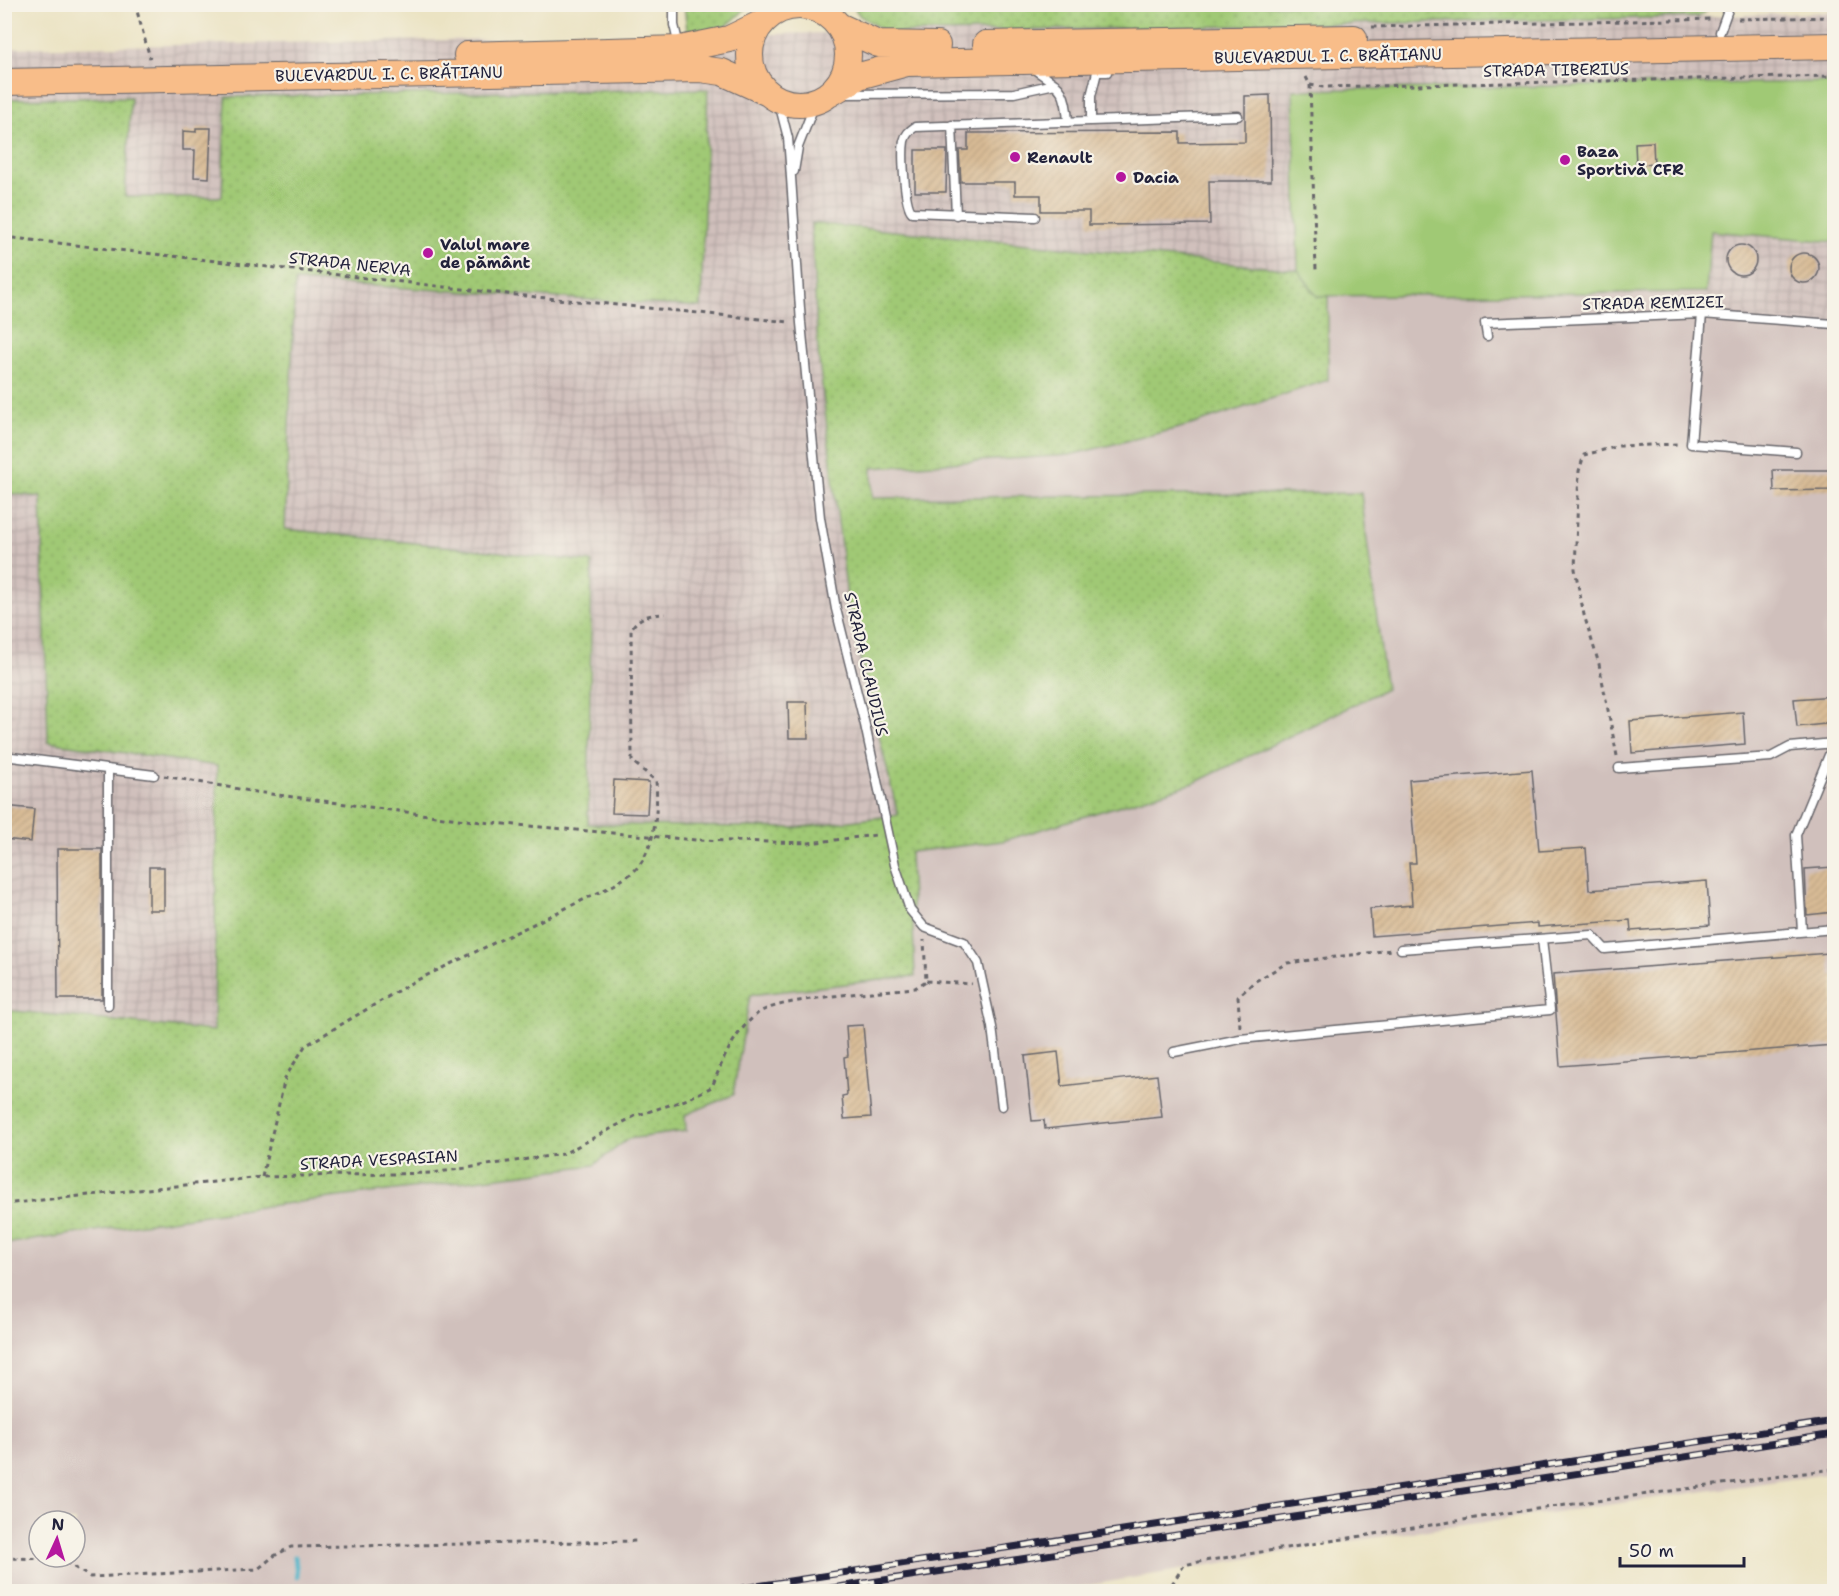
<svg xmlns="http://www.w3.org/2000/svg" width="1839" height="1596" font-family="'Shantell Sans',sans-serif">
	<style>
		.industrial { fill: url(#industrial-grid) }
		.railway { fill: #d0c0bc; fill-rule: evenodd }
		.green { fill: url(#green-dots); stroke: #617658; stroke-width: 1.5 }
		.pitch { fill: #a0c975; stroke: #617658; stroke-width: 1.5 }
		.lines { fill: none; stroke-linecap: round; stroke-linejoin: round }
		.stream { stroke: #47b0c6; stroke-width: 5 }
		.building { fill: url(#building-hatch) }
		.service-casing { stroke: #68666b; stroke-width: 11 }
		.primary-casing { stroke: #68666b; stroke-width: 28 }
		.path { stroke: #68666b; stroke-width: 3; stroke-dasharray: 4.5 4.5; stroke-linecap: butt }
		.service { stroke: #fff; stroke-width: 8 }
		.primary { stroke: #f8bd89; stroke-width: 26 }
		.rail-casing { stroke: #22223b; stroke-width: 7 }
		.rail { stroke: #f7f3e8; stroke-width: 4.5; stroke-dasharray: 14; stroke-linecap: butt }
		.poi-dot { fill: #b5179e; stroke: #f7f3e8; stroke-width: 2 }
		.labels { text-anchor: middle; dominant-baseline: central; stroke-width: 4.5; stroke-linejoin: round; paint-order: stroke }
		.street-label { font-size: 16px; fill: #22223b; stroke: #f7f3e8 }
		.poi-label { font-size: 16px; font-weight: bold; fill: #22223b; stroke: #f7f3e8; text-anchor: start }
	</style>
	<defs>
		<pattern id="industrial-grid" width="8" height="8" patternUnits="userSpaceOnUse" patternTransform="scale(1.5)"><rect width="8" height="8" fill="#d0c0bc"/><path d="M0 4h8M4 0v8" fill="none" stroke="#b2a5a2"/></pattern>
		<pattern id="green-dots" width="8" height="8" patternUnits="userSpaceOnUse" patternTransform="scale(1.5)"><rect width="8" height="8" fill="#a0c975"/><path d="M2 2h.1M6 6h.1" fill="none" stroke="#8aac66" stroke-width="1.8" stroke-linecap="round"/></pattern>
		<pattern id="building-hatch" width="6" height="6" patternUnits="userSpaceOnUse" patternTransform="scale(1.5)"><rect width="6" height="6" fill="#d8bb95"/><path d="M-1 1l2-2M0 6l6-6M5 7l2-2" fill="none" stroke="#b9a081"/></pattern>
	</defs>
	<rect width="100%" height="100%" fill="#f7f3e8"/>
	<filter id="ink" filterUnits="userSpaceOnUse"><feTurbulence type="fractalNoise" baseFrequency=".0167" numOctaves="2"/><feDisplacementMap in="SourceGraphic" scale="12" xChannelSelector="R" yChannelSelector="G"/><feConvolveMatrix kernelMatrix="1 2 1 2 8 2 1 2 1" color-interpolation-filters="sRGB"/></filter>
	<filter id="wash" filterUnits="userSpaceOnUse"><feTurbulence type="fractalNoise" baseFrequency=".008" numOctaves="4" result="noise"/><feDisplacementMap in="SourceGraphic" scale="24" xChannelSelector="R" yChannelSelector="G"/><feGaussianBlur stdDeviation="1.35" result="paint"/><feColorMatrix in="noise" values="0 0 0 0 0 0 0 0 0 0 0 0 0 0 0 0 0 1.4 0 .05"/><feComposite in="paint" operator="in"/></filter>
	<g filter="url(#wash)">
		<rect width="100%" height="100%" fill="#ebe3c3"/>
		<path class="industrial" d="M1834 12V330L1705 319V292L1317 296 831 467 848 606 898 815 915 976 751 995 733 1095 685 1115 686 1131 628 1139 594 1165 267 1206 5 1244V48L1655 18Z"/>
		<path class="railway" d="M1706 292V319L1834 330V1473L1357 1540 1055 1591 5 1592V1244L267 1206 594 1165 628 1139 686 1131 685 1115 733 1095 750 995 915 976 910 852 1003 841 1194 783 1386 689 1361 493 872 498 871 468 1070 455 1191 425 1328 380V296ZM39 1521H75V1557H39Z"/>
		<path class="green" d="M684 5H749C736 19 706 49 687 30Z
			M852 5H1715L1697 17 887 33 860 16Z
			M708 89 701 307 295 281 285 529 592 562 588 824 793 828 898 815 848 606 818 352 811 223 1298 270 1317 296H1328V380L1191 425 1070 455 872 468V498L1361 493 1386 689 1194 783 1003 841 910 852 915 976 750 995 733 1095 685 1115 686 1131 628 1139 594 1165 267 1206 5 1244V1010L214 1031 217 766 48 742 41 497 5 493V99L131 97 125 197H222L226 97Z"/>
		<path class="pitch" d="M1834 82V242L1711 231 1706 292 1317 296 1298 270 1293 90Z"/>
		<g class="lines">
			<path class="stream" d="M295 1557 297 1576"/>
		</g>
		<g id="blocks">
			<path class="building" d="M1270 95 1271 181H1209L1210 224 1089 225V211H1041V195H1015V182H961L959 150H968V133L1180 132V143L1245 142V96Z
				M196 128H211L209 178 194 177 195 150H183V131L196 132Z
				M1653 142 1654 164 1636 165 1635 143Z
				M915 150H947L946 192H915Z
				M1726 260a15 15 0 1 1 30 0a15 15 0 1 1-30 0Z
				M1789 268a15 15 0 1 1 30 0a15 15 0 1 1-30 0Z
				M1773 470H1831L1832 490 1774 491Z
				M1834 696V723L1797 727 1794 699Z
				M788 702H807L808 738H789Z
				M1743 712 1745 744 1632 753 1630 721Z
				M1532 770 1539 851 1586 848 1589 890 1707 881 1710 925 1631 931 1630 920 1538 927V923L1372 936 1370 909 1412 905 1409 863H1416L1409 780Z
				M614 780 649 782 647 814 612 813Z
				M4 806 34 809 31 842 4 839Z
				M57 849H102V999H58Z
				M149 867H164V910H149Z
				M1834 867V912L1807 915 1805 869Z
				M1829 953 1831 975H1834V1045L1560 1066 1553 974Z
				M863 1025 871 1117 844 1119 842 1096 847 1095 844 1057 848 1056 846 1026Z
				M1058 1052 1062 1086 1157 1075 1162 1117 1045 1129 1044 1120 1032 1121 1025 1056Z"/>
		</g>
	</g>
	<g filter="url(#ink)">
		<use href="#blocks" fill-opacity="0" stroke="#68666b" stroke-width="1.5"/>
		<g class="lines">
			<g class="service-casing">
				<path id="service" d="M674 4V25L679 46
					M823 4 829 16
					M773 14 777 4
					M1720 32 1730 4
					M1031 67C1059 87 1066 86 1068 122
					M844 94 1014 93 1055 84
					M778 99 788 138 790 163 801 323 820 518 836 609 865 725 895 865 910 910 924 927 964 942 978 963 992 1027 1002 1106
					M1091 121V96L1097 72H1107
					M952 125 956 215
					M794 171 798 147 816 101
					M1035 217 912 212C904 205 902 153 904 141 906 134 909 131 915 127L1238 116
					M1702 314 1691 444 1796 452
					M1487 336 1485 323 1702 314 1834 324
					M4 756 154 775
					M1619 768 1771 757 1790 747 1834 743
					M1802 931 1796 835 1834 743
					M1401 949 1592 935 1605 949 1834 929
					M108 1005V769
					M1174 1052 1240 1039 1550 1010 1542 939"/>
			</g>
			<g class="primary-casing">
				<path id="primary" d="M750 55a49 49 0 1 1 98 0a49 49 0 1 1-98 0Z
					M839 26 878 44 937 45
					M986 44 1354 38
					M467 55 680 49 729 39 762 23
					M4 82 700 69 722 72 768 93
					M829 94 859 76 907 63 1834 46"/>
			</g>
			<path class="path" d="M135 4 150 58
				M1738 19 1834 17
				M1372 27 1714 19
				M1306 77 1310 85 1323 87 1834 76
				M1310 85 1316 270
				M4 237 516 295 790 322
				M1617 756 1599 664 1584 615 1575 569 1579 471 1584 455 1619 446 1680 444
				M164 776 256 792 481 822 696 840 809 843 876 835
				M926 981 972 984
				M1240 1027 1238 997 1254 982 1287 963 1391 950
				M262 1177 285 1078 305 1046 411 983 614 885C621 880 631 875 637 868 656 846 658 808 656 781L632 761 631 629C640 615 650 615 665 614
				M4 1204 262 1177 432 1173 563 1154 635 1116 685 1100 712 1087C723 1059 733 1034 757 1014 775 998 886 991 915 988L926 981 924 940
				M4 1558 61 1559 90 1577 258 1569 274 1556 291 1547 639 1541
				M1167 1592 1184 1565 1198 1562 1507 1513 1834 1469"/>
			<use href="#service" class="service"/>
			<use href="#primary" class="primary"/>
			<g class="rail-casing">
				<path id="rail" d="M718 1592 1834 1421
					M806 1592 1834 1434"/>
			</g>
			<use href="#rail" class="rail"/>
		</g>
	</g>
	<g class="poi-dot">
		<circle cx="1015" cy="157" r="6"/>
		<circle cx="1565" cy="160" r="6"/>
		<circle cx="1121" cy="177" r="6"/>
		<circle cx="428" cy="253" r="6"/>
	</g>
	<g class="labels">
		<g class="street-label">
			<text transform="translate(1328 56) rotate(-1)">BULEVARDUL I. C. BRĂTIANU</text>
			<text transform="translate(1556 70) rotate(-1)">STRADA TIBERIUS</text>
			<text transform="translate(389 74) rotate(-1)">BULEVARDUL I. C. BRĂTIANU</text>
			<text transform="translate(350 264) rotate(6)">STRADA NERVA</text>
			<text transform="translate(1653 303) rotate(-1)">STRADA REMIZEI</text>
			<text transform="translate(866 664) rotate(77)">STRADA CLAUDIUS</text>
			<text transform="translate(379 1160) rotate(-3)">STRADA VESPASIAN</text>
		</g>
		<g class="poi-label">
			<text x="1577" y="151">Baza<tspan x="1577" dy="18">Sportivă CFR</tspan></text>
			<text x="1027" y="157">Renault</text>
			<text x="1133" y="177">Dacia</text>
			<text x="440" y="244">Valul mare<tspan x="440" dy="18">de pământ</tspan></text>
		</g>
	</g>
	<rect width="1839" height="1596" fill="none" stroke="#f7f3e8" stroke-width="24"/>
	<g transform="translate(57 1539) rotate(4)"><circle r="28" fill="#f7f3e8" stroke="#a29fa3" stroke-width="1.5"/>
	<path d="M0-4.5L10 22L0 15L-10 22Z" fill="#b5179e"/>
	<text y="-9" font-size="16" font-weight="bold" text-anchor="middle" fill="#22223b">N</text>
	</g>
	<path d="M1620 1557v9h124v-9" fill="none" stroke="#22223b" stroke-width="3"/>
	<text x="1629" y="1557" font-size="18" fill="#22223b" stroke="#f7f3e8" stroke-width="4.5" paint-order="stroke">50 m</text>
</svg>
